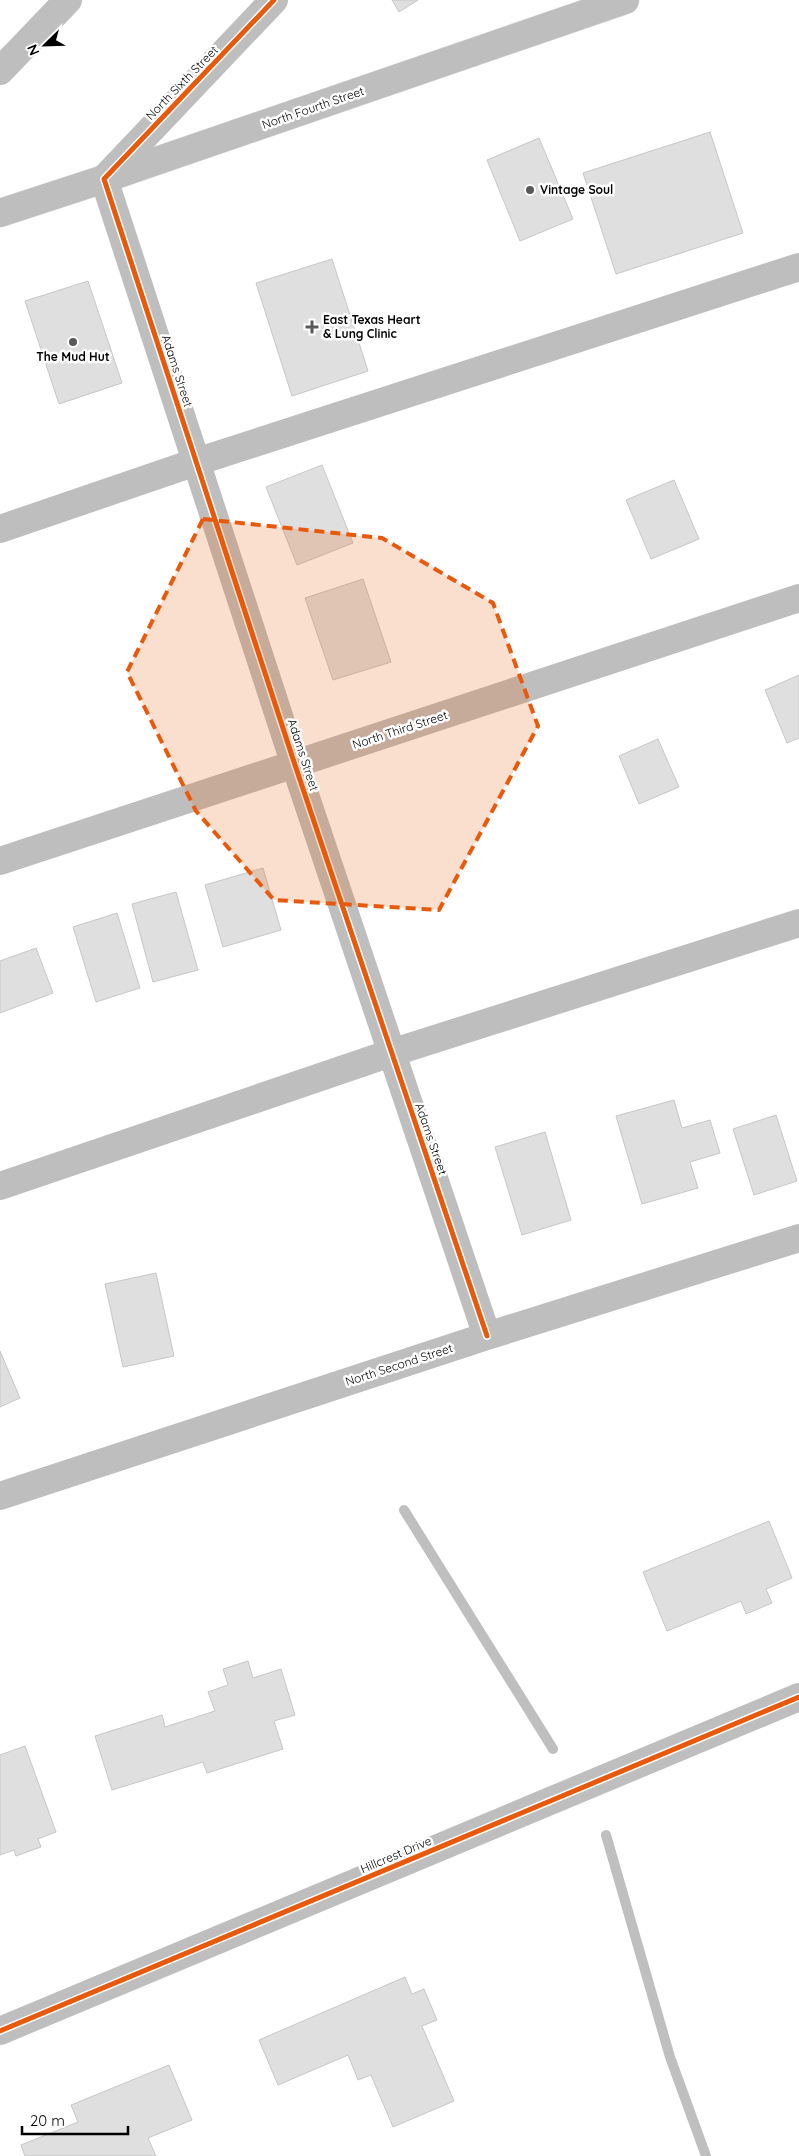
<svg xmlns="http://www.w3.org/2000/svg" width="799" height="2156" font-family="Quicksand,sans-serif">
	<rect width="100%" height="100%" fill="#fff"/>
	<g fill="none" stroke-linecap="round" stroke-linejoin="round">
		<!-- stream -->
		<path stroke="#bfbfbf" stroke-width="10" d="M404,1510l149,239
			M606,1835l64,222 36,99"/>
	</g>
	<!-- building -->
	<path fill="#dfdfdf" stroke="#c7c7c7" d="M392,0h26l-19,12z
		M710,132l33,101 -127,41 -33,-101z
		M539,138l34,81 -53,22 -33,-81z
		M332,259l36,112 -76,25 -36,-113z
		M88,281l34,102 -63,21 -34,-103z
		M322,465l31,78 -56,22 -31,-78z
		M674,480l25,59 -48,20 -25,-59z
		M363,579l28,83 -58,18 -28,-82z
		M799,675v63l-12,5 -22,-53z
		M658,739l21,48 -40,17 -20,-48z
		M263,868l18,62 -58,17 -18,-62z
		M176,892l22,78 -45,12 -21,-78z
		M117,913l23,75 -44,14 -23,-75z
		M36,948l17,45 -53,20v-52z
		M674,1100l8,28 28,-8 10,33 -30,9 8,26 -56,16 -26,-88z
		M776,1115l21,66 -43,14 -21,-66z
		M545,1132l26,88 -49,15 -27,-88z
		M156,1273l18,83 -51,11 -18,-83z
		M0,1351l20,47 -20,9z
		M769,1521l23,57 -26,11 6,14 -26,11 -5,-13 -74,30 -24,-59z
		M248,1661l5,17 28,-9 14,46 -21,6 9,28 -76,24 -4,-11 -91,28 -17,-54 67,-21 3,12 50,-16 -7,-19 20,-7 -5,-16z
		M25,1746l31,86 -18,7 3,8 -25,9 -2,-6 -14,5v-100z
		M405,1977l7,17 12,-5 13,31 -15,6 32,75 -61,26 -22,-52 -13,5 -10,-25 -70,30 -19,-45z
		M169,2065l23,55 -44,18 8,18h-131l-4,-11 57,-23 -7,-17z"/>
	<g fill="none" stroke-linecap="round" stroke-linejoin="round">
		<defs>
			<path id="major" d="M0,213l104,-34 521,-179"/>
		</defs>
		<!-- major casing -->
		<use href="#major" stroke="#dbdbdb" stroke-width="29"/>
		<!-- minor -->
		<path stroke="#bebebe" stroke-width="28" d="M274,0l-170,179 191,586 192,571
			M0,71l68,-71
			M0,529l196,-67 603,-195
			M0,861l799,-263
			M0,1186l391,-133 408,-130
			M0,1496l487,-160 312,-98
			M0,2031l799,-334"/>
		<!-- major -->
		<use href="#major" stroke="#bebebe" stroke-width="28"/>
		<defs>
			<path id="cycleway" d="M274,0l-170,179 191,586 192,571
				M0,2031l799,-334"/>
		</defs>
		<!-- cycleway casing -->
		<use href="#cycleway" stroke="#fff" stroke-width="8"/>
		<!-- cycleway -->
		<use href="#cycleway" stroke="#e8590c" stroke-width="5"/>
	</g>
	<!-- marked area -->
	<path fill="#e8590c" fill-opacity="0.2" stroke="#e8590c" stroke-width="4" stroke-dasharray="10 6" stroke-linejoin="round" d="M203,519l179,19 111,65 45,123 -99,184 -165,-10 -78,-89 -69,-139z"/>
	<!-- markers -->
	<g fill="#595959" stroke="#fff" stroke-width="2">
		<circle cx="530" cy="190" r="5"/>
		<path d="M309.5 319.5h5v5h5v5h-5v5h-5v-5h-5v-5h5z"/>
		<circle cx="73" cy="342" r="5"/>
	</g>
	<g text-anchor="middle" stroke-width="5" stroke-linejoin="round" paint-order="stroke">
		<!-- street labels -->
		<g font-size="12" fill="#000" stroke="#fff">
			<text transform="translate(182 83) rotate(-46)" y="4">North Sixth Street</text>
			<text transform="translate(313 108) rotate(-19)" y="4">North Fourth Street</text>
			<text transform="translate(177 371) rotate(72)" y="4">Adams Street</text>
			<text transform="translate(400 730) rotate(-18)" y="4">North Third Street</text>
			<text transform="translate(303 755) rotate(72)" y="4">Adams Street</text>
			<text transform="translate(431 1139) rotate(71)" y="4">Adams Street</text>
			<text transform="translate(399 1365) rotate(-18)" y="4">North Second Street</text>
			<text transform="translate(396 1855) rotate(-23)" y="4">Hillcrest Drive</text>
		</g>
		<!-- poi labels -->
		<g font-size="12" font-weight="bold" fill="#000" stroke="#fff" text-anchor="start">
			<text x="540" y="194">Vintage Soul</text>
			<text x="323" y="324">East Texas Heart<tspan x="323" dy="14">&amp; Lung Clinic</tspan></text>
			<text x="73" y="361" text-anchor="middle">The Mud Hut</text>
		</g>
	</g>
	<!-- north arrow -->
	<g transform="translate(45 45) rotate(247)" stroke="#ffffff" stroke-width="4" paint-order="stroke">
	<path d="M0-4L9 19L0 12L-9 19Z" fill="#000000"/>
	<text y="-8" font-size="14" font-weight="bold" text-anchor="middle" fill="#000000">N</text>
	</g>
	<!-- scale -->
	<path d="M22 2126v8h106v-8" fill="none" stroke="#000000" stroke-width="2.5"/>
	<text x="30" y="2126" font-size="15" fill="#000000" stroke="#ffffff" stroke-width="4" paint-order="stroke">20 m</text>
</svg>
